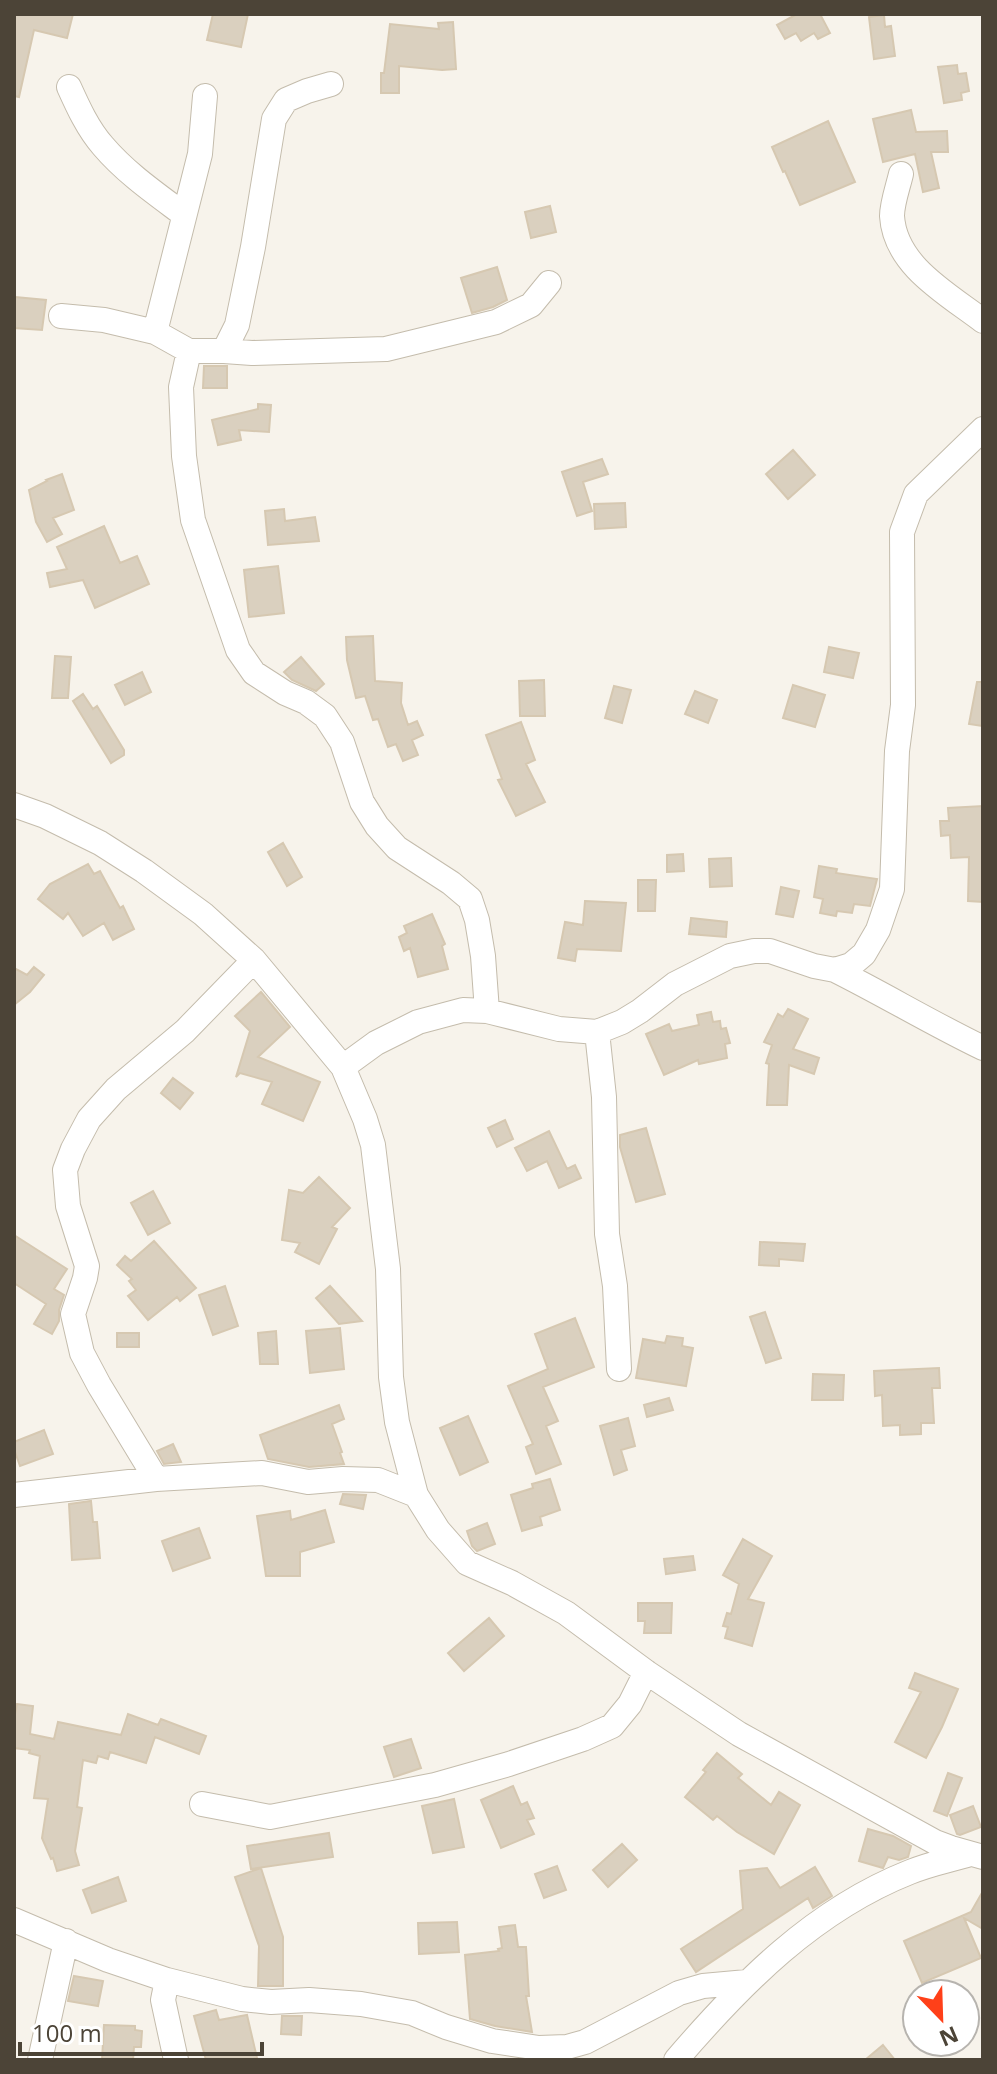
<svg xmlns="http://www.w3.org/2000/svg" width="997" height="2074" font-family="'Open Sans',sans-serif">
	<rect width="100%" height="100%" fill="#f7f3eb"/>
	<!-- building -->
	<path fill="#dad0bf" stroke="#d6c8b1" stroke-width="2" d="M14,14h59l-6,24 -33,-8 -15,67 -5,-1z
		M213,14h35l-7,33 -34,-7z
		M797,14h23l10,19 -12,6 -4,-6 -13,8 -5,-8 -11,6 -8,-14z
		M884,15l1,12 6,-1 4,30 -21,3 -5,-42z
		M453,22l3,47 -14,1 -43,-4v27h-18v-20h3l6,-49 49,5 -1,-6z
		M957,65l1,9 8,-1 3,18 -8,2 1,7 -18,3 -6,-36z
		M911,110l5,22 31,-1 1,21h-17l8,36 -16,4 -8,-38 -32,8 -10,-43z
		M828,121l27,61 -55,23 -15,-34 -2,1 -11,-25z
		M550,206l6,26 -25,6 -6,-26z
		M497,267l10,33 -14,7 -21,6 -11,-35z
		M15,297l31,3 -4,30 -28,-2z
		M204,366h23v22h-24z
		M258,404l13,1 -2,27 -30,-2 2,10 -23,5 -6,-25 46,-11z
		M793,450l22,25 -27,24 -22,-25z
		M602,459l6,15 -25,8 9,29 -15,5 -15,-44z
		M62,474l12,36 -21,8 9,16 -15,8 -11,-20 -7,-32 18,-9 -1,-1z
		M625,503l1,24 -31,2 -1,-25z
		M284,509l1,12 30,-4 4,24 -51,4 -3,-34z
		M104,526l16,37 17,-7 12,28 -54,24 -12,-28 -33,7 -3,-14 20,-4 -10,-22z
		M278,566l6,47 -35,4 -5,-47z
		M373,636l2,45 27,2 -1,20 7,22 9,-4 6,14 -11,5 6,15 -15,6 -7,-17 -8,3 -10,-28 -5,1 -8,-24 -9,2 -9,-38 -1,-23z
		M829,647l30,6 -6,25 -29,-6z
		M55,656l16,1 -3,41h-16z
		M301,657l23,27 -8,7 -24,-11 -8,-8z
		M142,672l9,20 -26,13 -10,-20z
		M544,680l1,36h-25l-1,-35z
		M977,682h6v44l-14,-2z
		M793,685l32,10 -10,32 -32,-9z
		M614,686l17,4 -9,33 -17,-5z
		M695,691l22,9 -9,23 -23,-9z
		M83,694l10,15 4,-3 27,44v5l-13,8 -38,-62z
		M521,722l14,38 -9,4 19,38 -29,14 -18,-36 4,-1 -16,-44z
		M983,806v96l-15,-1 1,-44 -18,1 -1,-23 -9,1 -1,-15h9l-1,-13z
		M283,843l19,34 -15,9 -19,-34z
		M683,854l1,17 -17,1v-17z
		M731,858l1,28 -22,1 -1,-28z
		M88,864l6,10 6,-3 20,37 3,-2 11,23 -21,11 -9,-17 -21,13 -15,-23 -5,6 -25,-20 12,-15z
		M819,866l18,3 -1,4 41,6 -7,27 -16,-2 -2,9 -15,-2 -1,5 -16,-3 3,-14 -9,-2z
		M638,880h18l-1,31h-17z
		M781,887l18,4 -6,26 -17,-3z
		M585,901l41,2 -5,48 -44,-2 -2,12 -17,-3 7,-36 18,3z
		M432,914l13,30 -3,2 6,23 -30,8 -8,-29 -6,3 -5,-14 8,-4 -3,-7z
		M691,918l36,4 -1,15 -37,-3z
		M34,967l10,8 -14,17 -16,13v-37l13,7z
		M261,992l29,35 -32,30 62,25 -17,39 -41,-17 10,-22 -32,-9 -4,4 14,-46 -15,-15z
		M788,1009l20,10 -15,30 26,9 -5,16 -25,-9 -2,40h-20l2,-41 -3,-1 6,-18 -8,-3 14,-28 5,3z
		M711,1012l2,10 7,-1 1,8 5,-1 4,15 -5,1 2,14 -28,6 -1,-4 -34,15 -18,-41 23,-10 3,7 27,-6 -2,-10z
		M173,1078l20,15 -13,16 -19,-16z
		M505,1120l8,19 -16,8 -9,-19z
		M646,1128l19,66 -29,8 -16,-55v-12z
		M549,1131l18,38 8,-4 6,13 -22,10 -12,-27 -20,10 -12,-23z
		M319,1177l31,31 -18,19 5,2 -18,35 -24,-12 5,-9 -18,-3 7,-50 14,3z
		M153,1191l17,32 -22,12 -17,-32z
		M14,1235l53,34 -13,20 10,6 -5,15v11l-7,13 -18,-10 12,-20 -32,-21z
		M154,1241l42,47 -16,13 -3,-4 -29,23 -20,-24 8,-6 -7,-9 3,-2 -15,-14 8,-9 6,5z
		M760,1242l45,2 -2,17 -24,-2v7l-20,-1z
		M225,1286l13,40 -25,9 -14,-40z
		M330,1286l32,35 -23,3 -23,-26z
		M765,1312l16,46 -15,5 -16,-46z
		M575,1318l19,49 -51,20 15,34 -12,5 15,38 -25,10 -10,-27 7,-3 -25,-58 40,-17 -13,-35z
		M340,1328l4,41 -34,4 -4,-42z
		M276,1331l2,33h-18l-2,-31z
		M117,1333h22v14h-22z
		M667,1336l16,2 -1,8 11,2 -7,38 -50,-8 7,-39 22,4z
		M939,1368l1,20h-8l2,35h-13v11l-21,1v-10l-17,1 -1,-31 -7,1 -1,-25z
		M813,1374l31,1 -1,25h-31z
		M669,1398l4,12 -26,7 -3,-12z
		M339,1405l5,14 -12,5 10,28 -2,1 4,11 -35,3 -41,-8 -8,-24z
		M468,1416l20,46 -28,13 -20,-47z
		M628,1418l7,28 -14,4 6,20 -13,5 -14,-49z
		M44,1430l9,24 -33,12 -6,-17v-7z
		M173,1444l8,18 -17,2 -7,-13z
		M550,1479l10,31 -20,7 2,8 -20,6 -11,-36 22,-7 -1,-4z
		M343,1494l23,1 -3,14 -23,-5z
		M91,1501l2,21h4l3,36 -28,2 -3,-56z
		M325,1510l9,32 -34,10v24h-34l-9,-60 33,-5 1,9z
		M487,1523l8,21 -18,7 -5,-5 -5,-15z
		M199,1528l11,30 -37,13 -11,-30z
		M743,1539l29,17 -24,43 16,4 -12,43 -27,-8 3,-11 -5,-1 4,-13 4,1 8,-30 -16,-9z
		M693,1556l2,14 -29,4 -2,-15z
		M638,1603h34l-1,30h-27l1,-12h-7z
		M489,1618l15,18 -40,35 -16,-18z
		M915,1673l43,16 -16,38 -16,31 -31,-16 26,-50 -12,-4z
		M17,1704l16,2 -3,28 24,5 4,-17 63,13 7,-21 30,11 3,-6 45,17 -7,18 -44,-17 -9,26 -36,-11 -2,7 -10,-3 -2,7 -13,-3 -6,47 5,1 -7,43 4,14 -22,6 -4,-13 -2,1 -9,-21 6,-39 -14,-1 6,-42 -11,-3 1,-3 -16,-2v-29z
		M411,1739l10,29 -27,9 -10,-30z
		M717,1753l25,21 -4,4 33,27 8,-13 21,13 -26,49 -37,-22 -20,-16 -4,4 -28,-23 21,-25 -3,-2z
		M948,1773l14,5 -15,38 -13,-5z
		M513,1786l8,19 6,-3 7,16 -7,2 7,14 -33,14 -20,-48z
		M454,1799l10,48 -31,6 -11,-47z
		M973,1806l8,21 -21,8 -3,-1 -7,-19z
		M868,1829l25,7 18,10 -3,11 -9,3 -11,-3 -5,11 -24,-7z
		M329,1833l4,24 -82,12 -4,-23z
		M622,1844l15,16 -29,27 -15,-17z
		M557,1866l9,24 -22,8 -9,-24z
		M815,1867l17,29 -19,12 -5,-10 -112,74 -15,-23 62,-40 -3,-38 27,-3 13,20z
		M261,1868l22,69v49h-25l1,-40 -24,-69z
		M118,1877l8,24 -34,12 -9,-23z
		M983,1891v38l-19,-11 17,40 -59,25 -18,-42 67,-29z
		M457,1922l2,30 -40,2 -1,-31z
		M515,1925l3,22h8l3,49h-3l6,36 -37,-6 -25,-7 -5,-64 34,-4 -1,-2 4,-1 -3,-21z
		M74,1976l29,5 -5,25 -30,-5z
		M216,2010l3,10 28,-5 10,43 -9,2h-42l-12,-44z
		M282,2016h20l-1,19 -20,-1z
		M104,2025l31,1v4l7,1 -1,16h-7l-1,13h-31z
		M883,2045l12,15h-30z"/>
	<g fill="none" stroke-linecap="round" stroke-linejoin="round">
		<defs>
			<path id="minor" d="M69,87c9,20 19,42 34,59 23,27 52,47 80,68
				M901,174c-3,13 -9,29 -9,42 3,50 56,78 91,105
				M61,316l43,4 51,12 34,19h35l28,2 134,-4 110,-27 35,-17 18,-22
				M155,332l45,-178 5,-58
				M189,351l-8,36 3,69 9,64 45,130 16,23 31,20 21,9 19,14 17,26 20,60 15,24 20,22 54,35 19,16 7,21 6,36 4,55
				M224,351l13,-26 16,-78 21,-128 12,-19 21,-9 24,-7
				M14,805l31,11 55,27 44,28 59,43 51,46 89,107 22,52 8,26 15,124 3,108 6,45 19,73 22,35 29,33 45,20 54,30 80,59 93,62 196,108 16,6 32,9
				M835,970c50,25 98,54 148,78
				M597,1032l7,65 3,137 8,52 4,83
				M343,1067l33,-24 42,-21 45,-12 24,1 72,18 38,3 25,-10 18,-11 35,-27 55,-28 24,-5h16l44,15 21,4 16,-5 13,-11 14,-24 14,-41 5,-138 6,-46 -1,-173 14,-38 67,-65
				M156,1479l-57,-94 -17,-32 -9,-39 12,-36 2,-12 -19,-60 -3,-36 8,-21 16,-30 27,-30 69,-58 69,-71
				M14,1495l142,-16 106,-6 46,9 35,-3 35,1 38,15
				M202,1804l68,13 165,-32 74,-21 74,-25 29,-13 18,-22 16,-32
				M14,1920l94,40 59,20 75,19 29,3 38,-2 52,4 51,9 34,14 46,14 47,7 28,-1 18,-5 94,-49 24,-7 44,-4
				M167,1980l-4,20 13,60
				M40,2060l26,-119
				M676,2060c66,-77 138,-150 234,-188 19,-8 40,-12 60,-18"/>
		</defs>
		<!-- minor casing -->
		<use href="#minor" stroke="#c4bcac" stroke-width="26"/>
		<!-- minor -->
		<use href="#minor" stroke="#fff" stroke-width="24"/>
	</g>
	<!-- border -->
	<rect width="997" height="2074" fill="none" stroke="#4c4437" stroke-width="32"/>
	<!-- north arrow -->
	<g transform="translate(941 2018) rotate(157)"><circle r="38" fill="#ffffff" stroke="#b7b4af" stroke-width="2"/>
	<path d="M0-6L14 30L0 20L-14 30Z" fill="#ff4019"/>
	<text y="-12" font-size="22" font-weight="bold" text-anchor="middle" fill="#4c4437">N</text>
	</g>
	<!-- scale -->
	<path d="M20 2042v12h242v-12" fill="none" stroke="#4c4437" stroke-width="4"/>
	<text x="32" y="2042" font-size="24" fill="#4c4437" stroke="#ffffff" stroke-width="6" paint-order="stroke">100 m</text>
</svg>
